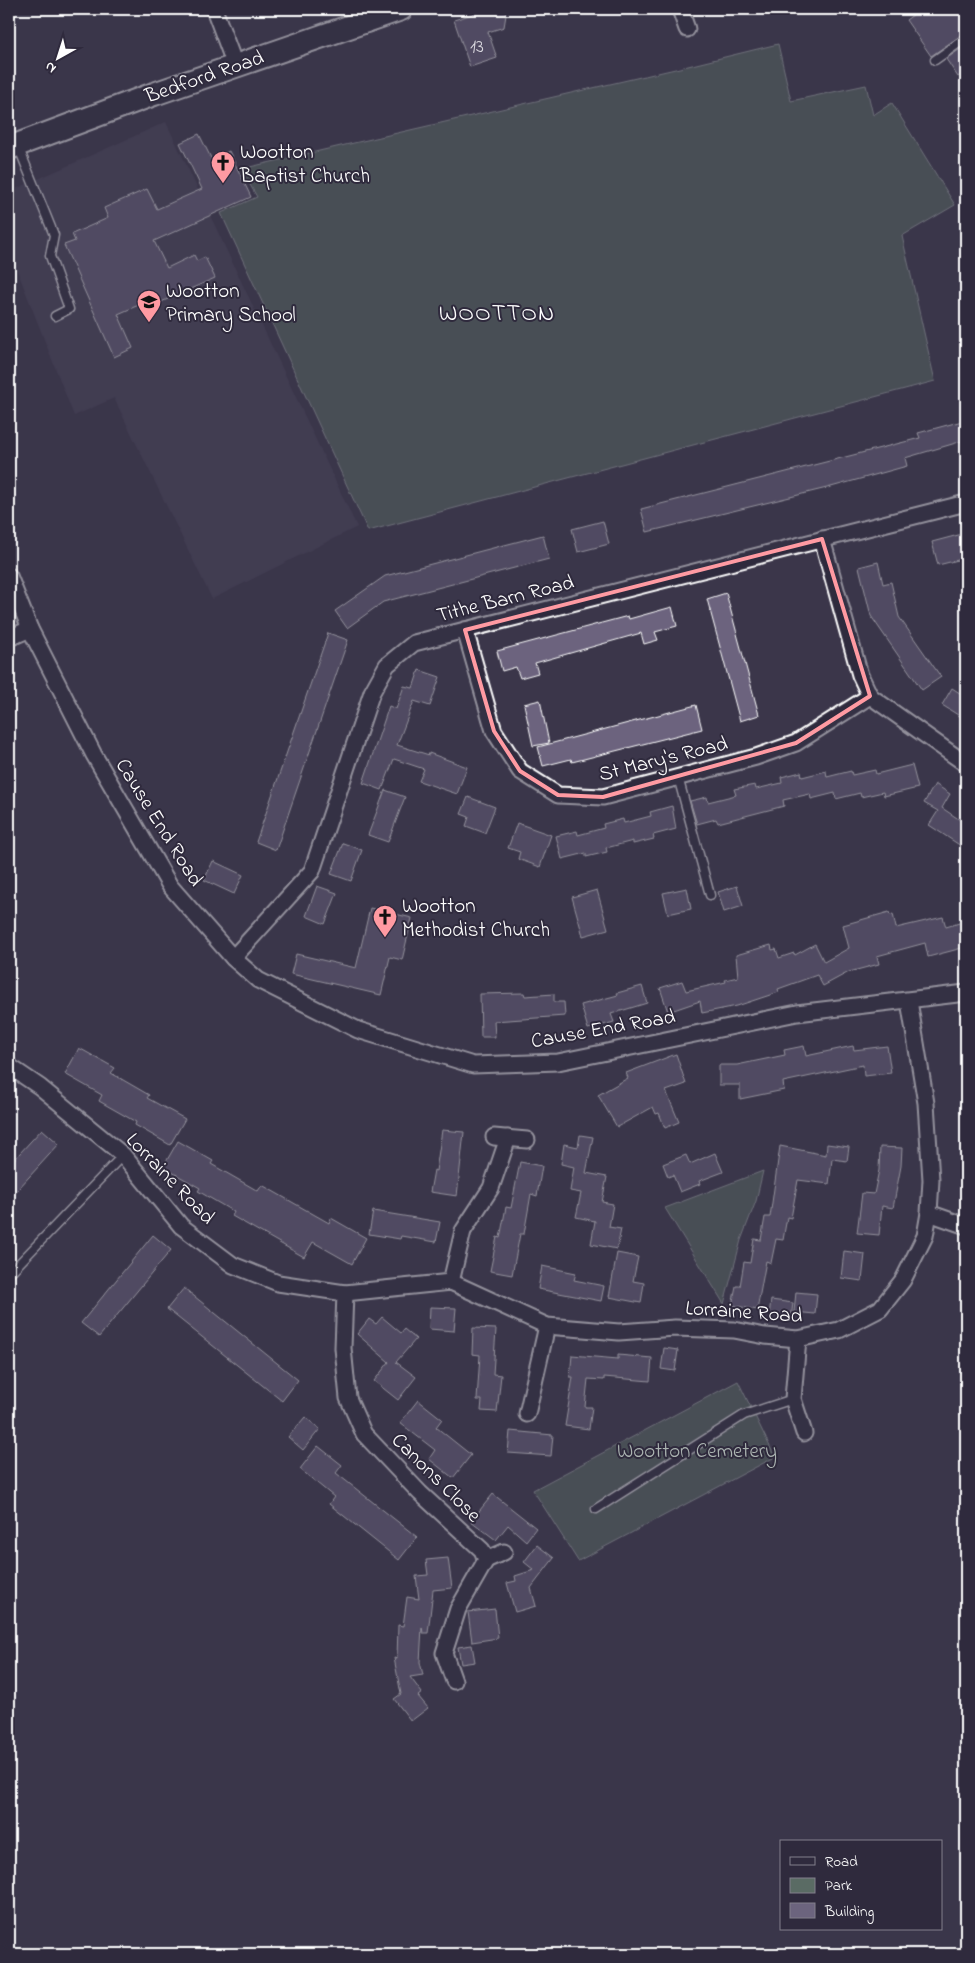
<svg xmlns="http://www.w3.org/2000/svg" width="975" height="1963" font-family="'Indie Flower',sans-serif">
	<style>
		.built { fill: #4a445a }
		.green { fill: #5a6b64; stroke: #acb5b2 }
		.building { fill: #6c647e; stroke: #fff }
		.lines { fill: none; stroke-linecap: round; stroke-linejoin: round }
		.lane-casing { stroke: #fff; stroke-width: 11 }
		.street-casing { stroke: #fff; stroke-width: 19 }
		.secondary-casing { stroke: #fff; stroke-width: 26 }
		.lane { stroke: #2f2a3d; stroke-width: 8 }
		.street { stroke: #2f2a3d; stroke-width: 15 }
		.secondary { stroke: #2f2a3d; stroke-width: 22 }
		.marked { fill: none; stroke: #ff9aa2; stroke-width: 4; stroke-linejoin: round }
		.labels { text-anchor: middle; stroke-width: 4; stroke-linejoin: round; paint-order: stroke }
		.number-label { font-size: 19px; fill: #dad8df }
		.street-label { font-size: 21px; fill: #fff; stroke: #2f2a3d }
		.poi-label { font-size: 21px; fill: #fff; stroke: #2f2a3d; text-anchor: start }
		.park-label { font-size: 21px; fill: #acb5b2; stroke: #2f2a3d }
		.quarter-label { font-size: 24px; letter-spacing: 1px; fill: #fff; stroke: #2f2a3d }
	</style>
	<rect width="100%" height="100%" fill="#3b364a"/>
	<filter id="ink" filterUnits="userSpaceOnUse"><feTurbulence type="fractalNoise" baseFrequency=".02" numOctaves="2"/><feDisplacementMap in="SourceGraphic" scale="10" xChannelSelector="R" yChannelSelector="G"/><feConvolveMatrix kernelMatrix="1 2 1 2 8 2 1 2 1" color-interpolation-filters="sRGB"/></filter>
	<g filter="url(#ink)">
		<polygon class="built" points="166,122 357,527 212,599 114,398 74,416 9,249 9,192"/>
		<g class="green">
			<polygon points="778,44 791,101 866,85 873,115 892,103 955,205 902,236 935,381 368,531 221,213 257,197 241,169 684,67"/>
			<polygon points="763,1171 756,1201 741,1240 724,1304 665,1208"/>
			<polygon points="738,1381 775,1457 578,1561 533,1490"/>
		</g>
		<g class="building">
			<polygon points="488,9 504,9 506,15 504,27 488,32 497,58 470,67 454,20"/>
			<polygon points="921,9 966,9 966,32 931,56 906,20"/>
			<polygon points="966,45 966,71 958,77 946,59"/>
			<polygon points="199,134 212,160 229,151 251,197 154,241 167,268 194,255 197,261 205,257 215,278 150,307 148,301 118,314 133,348 114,357 64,245 75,241 72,234 108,218 104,208 147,189 157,209 202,189 180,143"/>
			<polygon points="966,420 966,440 905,458 907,466 831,487 647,532 641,509 920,438 918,433"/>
			<polygon points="603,521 609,544 578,552 572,529"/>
			<polygon points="966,533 966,558 938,565 932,542"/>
			<polygon points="543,535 549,559 383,602 347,628 335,611 385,576"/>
			<polygon points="878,562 883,584 891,582 899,617 941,677 922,690 871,616 859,567"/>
			<polygon points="726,593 759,715 740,721 707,599"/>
			<polygon points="672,607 677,626 655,632 658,640 644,644 641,633 535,663 538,673 520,678 516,667 502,671 497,651 628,616 629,619"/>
			<polygon points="328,633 348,640 276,850 256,842"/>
			<polygon points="419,670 440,677 430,706 414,701 397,745 429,755 429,753 467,767 457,794 419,781 424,769 394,759 382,790 363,783 389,706 396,709 404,686 413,688"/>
			<polygon points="952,688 966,697 966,720 942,705"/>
			<polygon points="540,700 549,743 533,746 524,704"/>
			<polygon points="696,705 702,729 572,762 571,759 543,766 538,747"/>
			<polygon points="912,765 918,788 884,796 883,792 861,797 860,793 836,799 835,793 811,799 810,794 783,800 784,806 718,823 716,819 697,824 690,801 707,797 708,802 736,795 734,789 755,785 756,789 782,783 781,777 801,772 802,777 826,771 827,777 851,771 852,775 875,770 876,774"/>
			<polygon points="935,784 950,794 942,808 966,824 966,838 961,846 929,825 938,811 924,803"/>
			<polygon points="385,790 405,797 388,842 368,835"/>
			<polygon points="468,797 495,807 485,833 466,826 469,817 461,814"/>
			<polygon points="672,806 676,829 653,835 654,839 633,844 633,841 606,848 607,852 586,857 586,853 562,859 556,836 577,831 578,835 604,828 603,824 623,819 624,823 651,816 650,812"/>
			<polygon points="517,823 551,835 540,867 518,859 520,852 508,848"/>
			<polygon points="343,843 362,850 351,881 331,874"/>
			<polygon points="213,861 243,875 234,894 204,880"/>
			<polygon points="317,886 337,893 325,924 306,916"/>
			<polygon points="737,886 743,906 724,912 718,892"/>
			<polygon points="687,888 691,909 668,914 663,893"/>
			<polygon points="597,890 608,929 583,936 572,897"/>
			<polygon points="370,908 412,918 402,960 390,957 381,995 291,974 296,954 356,968"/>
			<polygon points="889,912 890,915 893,914 896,928 943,917 946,927 966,921 966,947 928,957 925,943 877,956 879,964 849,972 823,986 817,975 778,989 779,992 737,1006 702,1013 700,1001 668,1012 660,988 682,981 686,991 726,982 725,980 738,977 736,955 771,945 772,950 776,949 779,958 794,953 795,955 815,944 824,962 849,948 843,925"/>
			<polygon points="642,986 647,1003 611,1014 614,1022 588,1029 581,1005 618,995 617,993"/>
			<polygon points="524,993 525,996 554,994 554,1002 564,1002 565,1016 494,1021 495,1037 481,1037 480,994"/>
			<polygon points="804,1046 806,1056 853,1046 854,1050 887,1046 891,1073 864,1076 863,1065 783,1082 784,1090 740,1099 740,1085 719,1085 719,1065 737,1065 785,1055 784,1050"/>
			<polygon points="79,1048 115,1068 111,1073 149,1095 147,1098 185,1119 170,1145 135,1125 136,1122 99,1101 102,1095 65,1074"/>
			<polygon points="676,1054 686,1084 666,1091 679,1122 665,1128 659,1113 656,1114 653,1107 617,1127 598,1095 628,1078 626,1073"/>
			<polygon points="42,1129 59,1144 9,1199 9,1165"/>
			<polygon points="442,1130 464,1132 457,1196 430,1192 434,1170 436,1171"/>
			<polygon points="580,1135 593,1137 586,1173 607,1177 602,1202 613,1204 609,1227 621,1229 617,1249 591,1244 595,1221 576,1217 581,1193 570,1191 574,1167 561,1164 564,1144 578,1147"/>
			<polygon points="178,1141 213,1161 211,1164 258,1191 262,1185 329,1223 331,1218 366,1238 352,1264 313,1242 304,1257 232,1216 234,1212 198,1191 200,1188 163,1167"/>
			<polygon points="827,1144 849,1147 847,1161 832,1159 829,1184 798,1180 791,1218 787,1217 783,1240 776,1239 771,1263 766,1261 757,1310 732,1305 736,1286 740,1286 744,1262 750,1263 754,1239 761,1240 765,1217 770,1217 780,1146 826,1155"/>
			<polygon points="880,1147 902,1148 901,1166 893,1208 882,1206 879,1235 857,1233 862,1193 874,1194 879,1170"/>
			<polygon points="715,1153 723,1172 699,1181 700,1184 680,1192 673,1175 668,1177 663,1164 686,1155 690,1164"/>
			<polygon points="520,1162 542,1166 537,1196 531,1194 524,1234 520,1234 512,1275 490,1271 497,1237 500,1238 506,1207 511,1208"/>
			<polygon points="373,1211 440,1222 436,1242 401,1236 400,1239 369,1234"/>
			<polygon points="153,1235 171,1250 99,1337 81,1323"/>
			<polygon points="844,1251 865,1254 862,1281 841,1278"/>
			<polygon points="617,1253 638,1257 633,1281 644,1283 641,1303 609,1297"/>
			<polygon points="542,1266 576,1273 574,1280 604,1286 601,1301 538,1289"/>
			<polygon points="184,1288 298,1380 282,1401 167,1309"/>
			<polygon points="796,1292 817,1294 815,1314 794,1312"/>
			<polygon points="771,1300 793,1303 791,1318 769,1315"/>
			<polygon points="430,1307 456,1308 454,1331 429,1329"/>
			<polygon points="382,1317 401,1333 404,1329 416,1339 396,1362 416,1377 398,1400 374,1381 389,1362 357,1334 369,1319 376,1324"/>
			<polygon points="473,1328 496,1329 493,1374 501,1375 497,1412 481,1411 482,1400 477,1400 480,1355 472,1354"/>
			<polygon points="664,1348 678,1350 675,1371 661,1369"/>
			<polygon points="572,1355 618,1359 618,1355 652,1358 650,1381 604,1377 604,1380 588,1379 585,1407 592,1407 589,1429 565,1426 573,1377 570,1377"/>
			<polygon points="418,1400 442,1419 436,1427 471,1455 453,1478 429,1459 435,1450 400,1423"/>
			<polygon points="305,1417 320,1429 303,1450 288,1437"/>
			<polygon points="510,1431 553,1435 551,1456 508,1453"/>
			<polygon points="318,1446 342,1465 336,1473 417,1537 399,1560 329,1504 334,1497 300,1469"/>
			<polygon points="493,1494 536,1528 526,1541 508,1525 496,1540 471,1521"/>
			<polygon points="537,1545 554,1558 531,1588 536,1606 515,1612 507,1583 516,1581 515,1576 534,1570 524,1562"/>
			<polygon points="448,1558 452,1588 433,1590 428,1633 423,1633 422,1627 420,1662 423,1675 410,1677 422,1693 418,1696 428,1708 411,1721 394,1699 401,1694 394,1658 397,1659 398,1625 403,1626 407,1597 419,1599 416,1576 428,1575 426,1560"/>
			<polygon points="495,1609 498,1638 472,1642 468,1612"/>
			<polygon points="472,1645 475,1662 461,1664 458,1647"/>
		</g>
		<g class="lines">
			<defs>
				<g id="lane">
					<polyline points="935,60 966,38"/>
					<polyline points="18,146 54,235 50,256 69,309 55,316"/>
					<polyline points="678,777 710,895"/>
					<polyline points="9,1274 123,1155"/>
					<polyline points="596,1509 744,1415 793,1399"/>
				</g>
				<g id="street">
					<polyline points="214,9 235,65"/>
					<polyline points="682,9 681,12 687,29"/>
					<polyline points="9,576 30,629 94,755 170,886 233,958 258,980 358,1030 473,1065 558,1062 797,1013 966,993"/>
					<polyline points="465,630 494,731 520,771 558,795 603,797 756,757 796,743 870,696 860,675 822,539"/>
					<polyline points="9,638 30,629"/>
					<polyline points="870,696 966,764"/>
					<polyline points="233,958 312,871 372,692 387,665 414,643 966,503"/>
					<polyline points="9,1066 40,1087 123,1155 181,1226 233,1265 278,1283 345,1293 451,1282 547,1326 619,1332 675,1328 734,1330 765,1336 798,1339 839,1330 880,1309 903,1280 925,1236 929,1213 931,1180 926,1103 909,1001"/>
					<polyline points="494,1137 527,1140"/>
					<polyline points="929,1213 966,1226"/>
					<polyline points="451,1282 463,1231 491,1188 508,1138"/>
					<polyline points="345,1293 343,1348 348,1398 364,1434 420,1493 482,1550 486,1560 458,1609 444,1653 454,1681"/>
					<polyline points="798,1339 793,1399 804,1433"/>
					<polyline points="527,1414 547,1326"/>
					<polyline points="486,1560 504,1552"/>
				</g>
				<polyline id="secondary" points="9,148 154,94 401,9"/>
			</defs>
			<use href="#lane" class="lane-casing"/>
			<use href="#street" class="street-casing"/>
			<use href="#secondary" class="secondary-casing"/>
			<use href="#lane" class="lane"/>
			<use href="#street" class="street"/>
			<use href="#secondary" class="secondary"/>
		</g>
	</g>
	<path d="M0 0H975V1963H0ZM822,539L870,696L796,743L603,797L558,795L520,771L494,731L465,630Z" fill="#3b364a" fill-opacity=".55" fill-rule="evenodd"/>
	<path class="marked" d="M822,539L870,696L796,743L603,797L558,795L520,771L494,731L465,630Z"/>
	<defs>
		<symbol id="church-pin" viewBox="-11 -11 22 30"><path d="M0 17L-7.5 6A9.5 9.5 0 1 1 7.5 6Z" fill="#ff9aa2" stroke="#2f2a3d"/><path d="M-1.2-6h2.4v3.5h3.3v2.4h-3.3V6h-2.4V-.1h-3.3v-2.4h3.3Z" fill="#111"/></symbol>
		<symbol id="school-pin" viewBox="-11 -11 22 30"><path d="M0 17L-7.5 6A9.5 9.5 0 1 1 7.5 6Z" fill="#ff9aa2" stroke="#2f2a3d"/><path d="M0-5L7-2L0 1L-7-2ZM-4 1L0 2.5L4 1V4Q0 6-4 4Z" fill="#111"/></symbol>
	</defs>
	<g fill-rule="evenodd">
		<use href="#church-pin" x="209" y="149" width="28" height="38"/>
		<use href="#school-pin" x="135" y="288" width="28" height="38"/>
		<use href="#church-pin" x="371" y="903" width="28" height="38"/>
	</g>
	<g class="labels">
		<g class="number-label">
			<text x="477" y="52">13</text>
		</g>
		<g class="street-label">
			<text transform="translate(204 76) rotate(-19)" y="7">Bedford Road</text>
			<text transform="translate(505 598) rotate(-14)" y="7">Tithe Barn Road</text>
			<text transform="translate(663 758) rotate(-14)" y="7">St Mary's Road</text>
			<text transform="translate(160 822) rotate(58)" y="7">Cause End Road</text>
			<text transform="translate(603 1028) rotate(-10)" y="7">Cause End Road</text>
			<text transform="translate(171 1178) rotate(46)" y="7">Lorraine Road</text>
			<text transform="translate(744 1311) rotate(4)" y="7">Lorraine Road</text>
			<text transform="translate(437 1477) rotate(45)" y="7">Canons Close</text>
		</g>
		<g class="poi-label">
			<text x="240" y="158">Wootton<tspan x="240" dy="24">Baptist Church</tspan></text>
			<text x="166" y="297">Wootton<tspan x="166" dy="24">Primary School</tspan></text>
			<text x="402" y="912">Wootton<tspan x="402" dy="24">Methodist Church</tspan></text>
		</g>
		<g class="park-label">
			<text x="697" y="1457">Wootton Cemetery</text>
		</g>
		<g class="quarter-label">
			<text x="497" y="320">WOOTTON</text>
		</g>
	</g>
	<rect width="975" height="1963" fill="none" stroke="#2f2a3d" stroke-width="30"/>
	<rect x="15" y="15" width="945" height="1933" fill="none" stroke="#fff" stroke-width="2" filter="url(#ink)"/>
	<rect x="780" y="1840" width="162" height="90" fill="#2f2a3d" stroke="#827f8b"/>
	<rect x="790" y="1857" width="25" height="8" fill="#2f2a3d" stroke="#827f8b"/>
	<text x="825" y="1866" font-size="15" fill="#ffffff">Road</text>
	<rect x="790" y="1878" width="25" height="15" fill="#5a6b64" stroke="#827f8b"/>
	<text x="825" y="1890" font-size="15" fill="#ffffff">Park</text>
	<rect x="790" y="1903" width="25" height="15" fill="#6c647e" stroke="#827f8b"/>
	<text x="825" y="1916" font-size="15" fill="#ffffff">Building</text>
	<g transform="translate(58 58) rotate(219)" stroke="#2f2a3d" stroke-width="4" paint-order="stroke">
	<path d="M0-4L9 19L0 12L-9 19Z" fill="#ffffff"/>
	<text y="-8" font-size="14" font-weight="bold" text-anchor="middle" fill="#ffffff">N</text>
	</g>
</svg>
